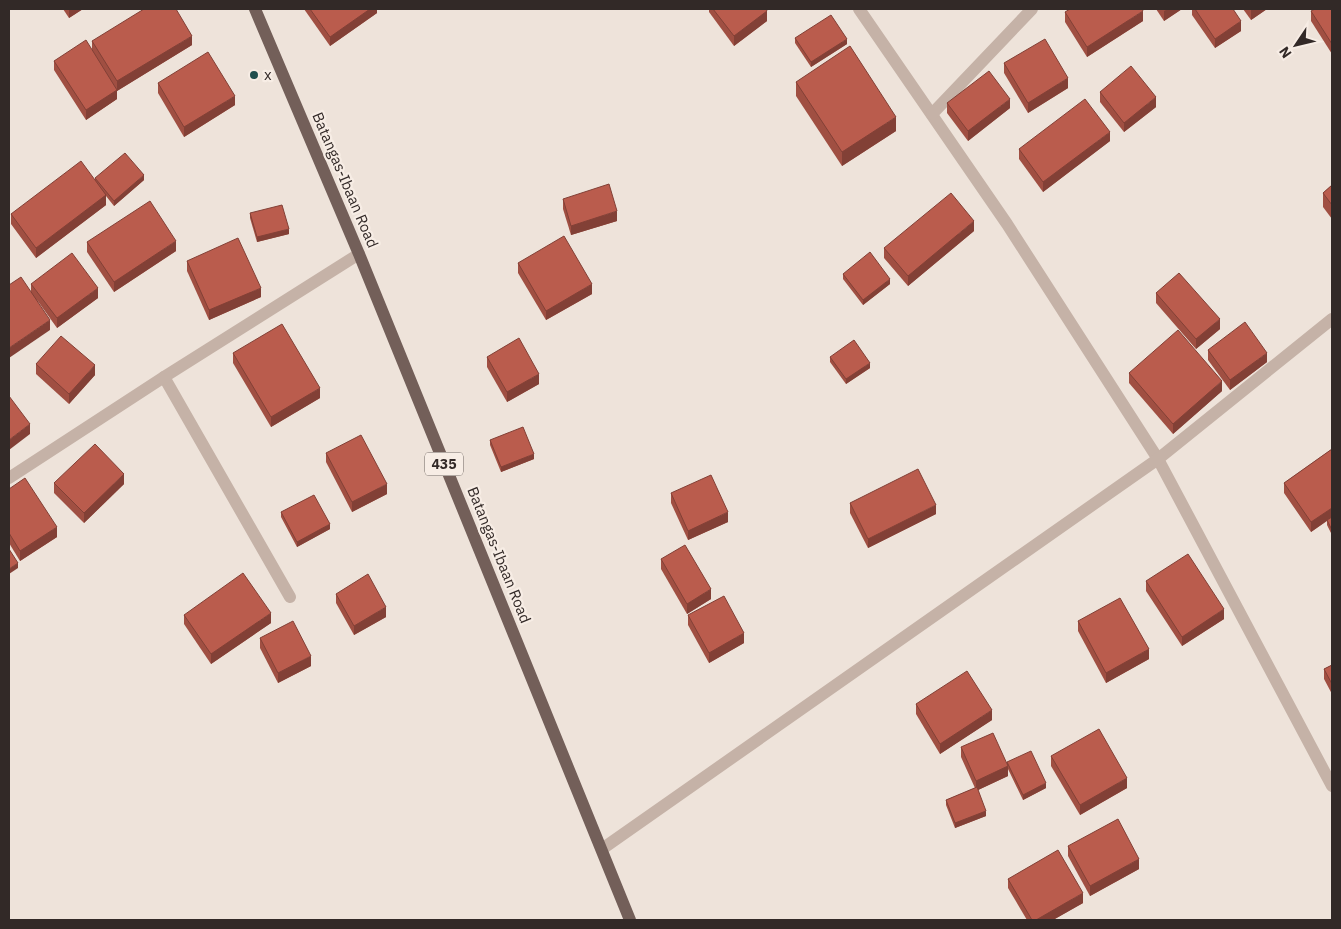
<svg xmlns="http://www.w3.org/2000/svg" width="1341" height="929" font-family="'IBM Plex Sans',sans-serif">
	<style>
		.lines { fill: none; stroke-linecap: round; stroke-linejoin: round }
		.minor { stroke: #c5b2a7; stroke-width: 12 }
		.major { stroke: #735f59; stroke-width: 12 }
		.wall { fill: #a04f42 }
		.shaded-wall { fill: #824036 }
		.building { fill: #ba5c4d; stroke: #824036 }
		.poi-dot { fill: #214f4e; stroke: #f7ede5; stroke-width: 2 }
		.labels { text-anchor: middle; stroke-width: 4.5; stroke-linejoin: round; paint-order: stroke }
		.shield { fill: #f7ede5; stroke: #6d6460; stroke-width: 1 }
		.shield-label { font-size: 14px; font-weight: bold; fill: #322927 }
		.poi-label { font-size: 15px; fill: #322927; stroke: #f7ede5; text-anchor: start }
		.street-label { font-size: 15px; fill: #322927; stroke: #f7ede5 }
	</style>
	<rect width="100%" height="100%" fill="#eee3da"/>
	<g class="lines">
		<g class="minor">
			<polyline points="859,9 1007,224 1158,459 1332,786"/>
			<polyline points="932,114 1032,9"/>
			<polyline points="164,377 290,597"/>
			<polyline points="9,478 164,377 359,254"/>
			<polyline points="602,849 1158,459 1332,319"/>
		</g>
		<polyline class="major" points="255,9 359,254 630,920"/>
	</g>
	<g class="wall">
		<polygon points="63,9 83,9 69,18"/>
		<polygon points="304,9 377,9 377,13 330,46"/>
		<polygon points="709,9 766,9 767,21 734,46 709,12"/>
		<polygon points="1156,9 1182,9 1164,21"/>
		<polygon points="1192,9 1233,9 1241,31 1215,48 1192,15"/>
		<polygon points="1243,9 1267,9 1251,20"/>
		<polygon points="1332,9 1332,54 1311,21 1311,11"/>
		<polygon points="1065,12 1143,21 1087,57 1065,22"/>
		<polygon points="795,38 847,44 811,67 795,43"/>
		<polygon points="92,41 192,45 117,91 117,99 86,120 54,70 54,61 92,50"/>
		<polygon points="1004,63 1068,88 1028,113 1004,73"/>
		<polygon points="796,82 896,131 842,166 796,96"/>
		<polygon points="158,83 235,105 184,137 158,93"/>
		<polygon points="1100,92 1156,107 1124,132 1100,102"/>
		<polygon points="947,103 1010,108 968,141 947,113"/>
		<polygon points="1110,141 1043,192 1019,159 1019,149"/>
		<polygon points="95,178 144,180 114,206 106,196 106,205 36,258 11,224 11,214 95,180"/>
		<polygon points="1332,185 1332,219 1323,207 1323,193"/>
		<polygon points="563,199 617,221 571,235 563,209"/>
		<polygon points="250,213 289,234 257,242 250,218"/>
		<polygon points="974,231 908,286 884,258 884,248"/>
		<polygon points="87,242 176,251 114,292 87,252"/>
		<polygon points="187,261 261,297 209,320 187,271"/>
		<polygon points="518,263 592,294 546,320 518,273"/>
		<polygon points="843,274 890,284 863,305 843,279"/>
		<polygon points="31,284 98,298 57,328 37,300 50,330 31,293"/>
		<polygon points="1156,293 1220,329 1196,349 1156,303"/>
		<polygon points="1208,350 1267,362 1230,390 1208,360"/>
		<polygon points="233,353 320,398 271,427 233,363"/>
		<polygon points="487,357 539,384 507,402 487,367"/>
		<polygon points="830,357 870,368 846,384 830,362"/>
		<polygon points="36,364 95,375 69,404 36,374"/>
		<polygon points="1129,373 1222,391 1173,434 1129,383"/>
		<polygon points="490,440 534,459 501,472 490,445"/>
		<polygon points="1332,449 1332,535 1327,525 1327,521 1311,532 1284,493 1284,483"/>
		<polygon points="326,453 387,494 352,512 326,462"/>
		<polygon points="54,483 124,484 84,523 54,493"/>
		<polygon points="9,489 57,537 20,561 9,543"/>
		<polygon points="671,493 728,522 688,540 671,503"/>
		<polygon points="850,503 936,514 868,548 850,513"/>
		<polygon points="281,512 330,529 297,547 281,517"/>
		<polygon points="661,559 711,599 687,614 661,569"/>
		<polygon points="1146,581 1224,619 1182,646 1146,591"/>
		<polygon points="336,594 386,617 354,635 336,603"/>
		<polygon points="184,615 271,623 211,664 184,624"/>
		<polygon points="688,615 744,643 709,663 688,625"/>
		<polygon points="1078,621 1149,659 1106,683 1078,631"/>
		<polygon points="260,638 311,666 278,683 260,648"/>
		<polygon points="1332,665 1332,694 1324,679 1324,669"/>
		<polygon points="916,704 992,720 940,754 916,714"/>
		<polygon points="961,747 1007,765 1007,762 1046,788 1023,800 1008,769 1008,776 978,790 986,816 955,828 946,805 946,800 975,788 961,757"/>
		<polygon points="1051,756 1127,788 1080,815 1051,766"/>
		<polygon points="1068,846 1139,869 1090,896 1068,856"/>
		<polygon points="1008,879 1083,903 1053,920 1027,920 1008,888"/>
	</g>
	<g class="shaded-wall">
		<polygon points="69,9 83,9 69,18"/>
		<polygon points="370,9 377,9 377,13 330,46 330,37"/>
		<polygon points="1168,9 1182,9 1164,21 1164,11"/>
		<polygon points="1253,9 1267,9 1251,20 1251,10"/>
		<polygon points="767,11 767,21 734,46 734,36"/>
		<polygon points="1143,11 1143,21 1087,57 1087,47"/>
		<polygon points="1241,21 1241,31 1215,48 1215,39"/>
		<polygon points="192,36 192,45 117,91 117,99 86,120 86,110 117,90 117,81"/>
		<polygon points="847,39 847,44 811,67 811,62"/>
		<polygon points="1068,78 1068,88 1028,113 1028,103"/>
		<polygon points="235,96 235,105 184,137 184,127"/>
		<polygon points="1156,97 1156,107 1124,132 1124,123"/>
		<polygon points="1010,99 1010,108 968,141 968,131"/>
		<polygon points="896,117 896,131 842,166 842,152"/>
		<polygon points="1110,132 1110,141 1043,192 1043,182"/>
		<polygon points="144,175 144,180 114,206 114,201"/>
		<polygon points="106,195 106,205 36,258 36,248"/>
		<polygon points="617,211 617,221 571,235 571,226"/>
		<polygon points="974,221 974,231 908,286 908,276"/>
		<polygon points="289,229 289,234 257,242 257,237"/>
		<polygon points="176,241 176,251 114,292 114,282"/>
		<polygon points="890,279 890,284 863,305 863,300"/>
		<polygon points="592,284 592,294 546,320 546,311"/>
		<polygon points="98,288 98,298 57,328 57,318"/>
		<polygon points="261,288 261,297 209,320 209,310"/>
		<polygon points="1220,319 1220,329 1196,349 1196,339"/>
		<polygon points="50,320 50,330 9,358 9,348"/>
		<polygon points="1267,353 1267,362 1230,390 1230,380"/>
		<polygon points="870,363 870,368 846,384 846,379"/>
		<polygon points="95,365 95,375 69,404 69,394"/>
		<polygon points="539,374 539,384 507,402 507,392"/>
		<polygon points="1222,381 1222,391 1173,434 1173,424"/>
		<polygon points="320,388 320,398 271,427 271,417"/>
		<polygon points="30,424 30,434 9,450 9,440"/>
		<polygon points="534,454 534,459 501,472 501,467"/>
		<polygon points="124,474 124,484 84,523 84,513"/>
		<polygon points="387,484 387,494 352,512 352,502"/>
		<polygon points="936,505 936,514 868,548 868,539"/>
		<polygon points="1332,508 1332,517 1311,532 1311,522"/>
		<polygon points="728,512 728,522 688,540 688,531"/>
		<polygon points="330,524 330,529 297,547 297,542"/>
		<polygon points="57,527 57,537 20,561 20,551"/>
		<polygon points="18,563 18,568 9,574 9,569"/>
		<polygon points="711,589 711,599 687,614 687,604"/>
		<polygon points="386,607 386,617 354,635 354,626"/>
		<polygon points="1224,609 1224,619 1182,646 1182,637"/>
		<polygon points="271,613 271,623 211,664 211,654"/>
		<polygon points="744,633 744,643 709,663 709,653"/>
		<polygon points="1149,649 1149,659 1106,683 1106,673"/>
		<polygon points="311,656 311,666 278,683 278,673"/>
		<polygon points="992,710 992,720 940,754 940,744"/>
		<polygon points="1008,766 1008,776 976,791 976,781"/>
		<polygon points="1127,778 1127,788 1080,815 1080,805"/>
		<polygon points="1046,783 1046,788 1023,800 1023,795"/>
		<polygon points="986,811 986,816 955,828 955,823"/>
		<polygon points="1139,859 1139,869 1090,896 1090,886"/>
		<polygon points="1083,893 1083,903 1053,920 1036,920"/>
	</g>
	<g class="building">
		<polygon points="144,9 176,9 192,36 117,81 92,41"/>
		<polygon points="310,9 370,9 330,37"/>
		<polygon points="713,9 766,9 767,11 734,36"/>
		<polygon points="1070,9 1142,9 1143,11 1087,47 1065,12"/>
		<polygon points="1195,9 1233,9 1241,21 1215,39"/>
		<polygon points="1315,9 1332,9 1332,44 1311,11"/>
		<polygon points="831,15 847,39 811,62 795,38"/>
		<polygon points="1045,39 1068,78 1028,103 1004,63"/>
		<polygon points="86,40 117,90 86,110 54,61"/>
		<polygon points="850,46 896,117 842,152 796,82"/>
		<polygon points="208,52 235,96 184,127 158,83"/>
		<polygon points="1131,66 1156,97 1124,123 1100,92"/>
		<polygon points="989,71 1010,99 968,131 947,103"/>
		<polygon points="1085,99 1110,132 1043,182 1019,149"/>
		<polygon points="125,153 144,175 114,201 95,178"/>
		<polygon points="81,161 106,195 36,248 11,214"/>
		<polygon points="609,184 617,211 571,226 563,199"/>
		<polygon points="1332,185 1332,205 1323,193"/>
		<polygon points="951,193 974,221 908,276 884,248"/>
		<polygon points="150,201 176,241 114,282 87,242"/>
		<polygon points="282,205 289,229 257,237 250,213"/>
		<polygon points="564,236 592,284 546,311 518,263"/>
		<polygon points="238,238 261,288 209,310 187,261"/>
		<polygon points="870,252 890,279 863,300 843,274"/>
		<polygon points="72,253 98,288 57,318 31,284"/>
		<polygon points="1179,273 1220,319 1196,339 1156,293"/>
		<polygon points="21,277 50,320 9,348 9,285"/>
		<polygon points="1245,322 1267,353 1230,380 1208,350"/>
		<polygon points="282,324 320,388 271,417 233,353"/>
		<polygon points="1178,330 1222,381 1173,424 1129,373"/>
		<polygon points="61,336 95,365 69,394 36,364"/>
		<polygon points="519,338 539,374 507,392 487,357"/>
		<polygon points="854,340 870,363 846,379 830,357"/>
		<polygon points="9,396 30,424 9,440"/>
		<polygon points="523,427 534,454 501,467 490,440"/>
		<polygon points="361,435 387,484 352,502 326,453"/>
		<polygon points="95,444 124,474 84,513 54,483"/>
		<polygon points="1332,449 1332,508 1311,522 1284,483"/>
		<polygon points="918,469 936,505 868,539 850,503"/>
		<polygon points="711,475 728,512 688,531 671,493"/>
		<polygon points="25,478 57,527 20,551 9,533 9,489"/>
		<polygon points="314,495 330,524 297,542 281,512"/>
		<polygon points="1332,517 1332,530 1327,520"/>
		<polygon points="685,545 711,589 687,604 661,559"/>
		<polygon points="9,549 18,563 9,569"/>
		<polygon points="1188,554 1224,609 1182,637 1146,581"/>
		<polygon points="243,573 271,613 211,654 184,615"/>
		<polygon points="368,574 386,607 354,626 336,594"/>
		<polygon points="724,596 744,633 709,653 688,615"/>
		<polygon points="1120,598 1149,649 1106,673 1078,621"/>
		<polygon points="293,621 311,656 278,673 260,638"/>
		<polygon points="1332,665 1332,684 1324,669"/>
		<polygon points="967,671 992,710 940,744 916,704"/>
		<polygon points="1099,729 1127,778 1080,805 1051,756"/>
		<polygon points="993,733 1008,766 976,781 961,747"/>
		<polygon points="1031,751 1046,783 1023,795 1007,762"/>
		<polygon points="977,787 986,811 955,823 946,800"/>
		<polygon points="1118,819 1139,859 1090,886 1068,846"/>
		<polygon points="1058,850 1083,893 1036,920 1032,920 1008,879"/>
	</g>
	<circle class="poi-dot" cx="254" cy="75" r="5"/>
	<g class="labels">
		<rect class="shield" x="425" y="452.5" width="38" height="23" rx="4"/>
		<g class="shield-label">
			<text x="444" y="469">435</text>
		</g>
		<g class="poi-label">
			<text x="264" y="80">x</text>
		</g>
		<g class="street-label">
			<text transform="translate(345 180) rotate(67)" y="5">Batangas-Ibaan Road</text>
			<text transform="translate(499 555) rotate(68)" y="5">Batangas-Ibaan Road</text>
		</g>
	</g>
	<rect width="1341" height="929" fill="none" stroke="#322927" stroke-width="20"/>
	<g transform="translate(1296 45) rotate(235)" stroke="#f7ede5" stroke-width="4" paint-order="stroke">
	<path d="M0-4L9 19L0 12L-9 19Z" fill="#322927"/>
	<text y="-8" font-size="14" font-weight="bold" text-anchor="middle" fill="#322927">N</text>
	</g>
</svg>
